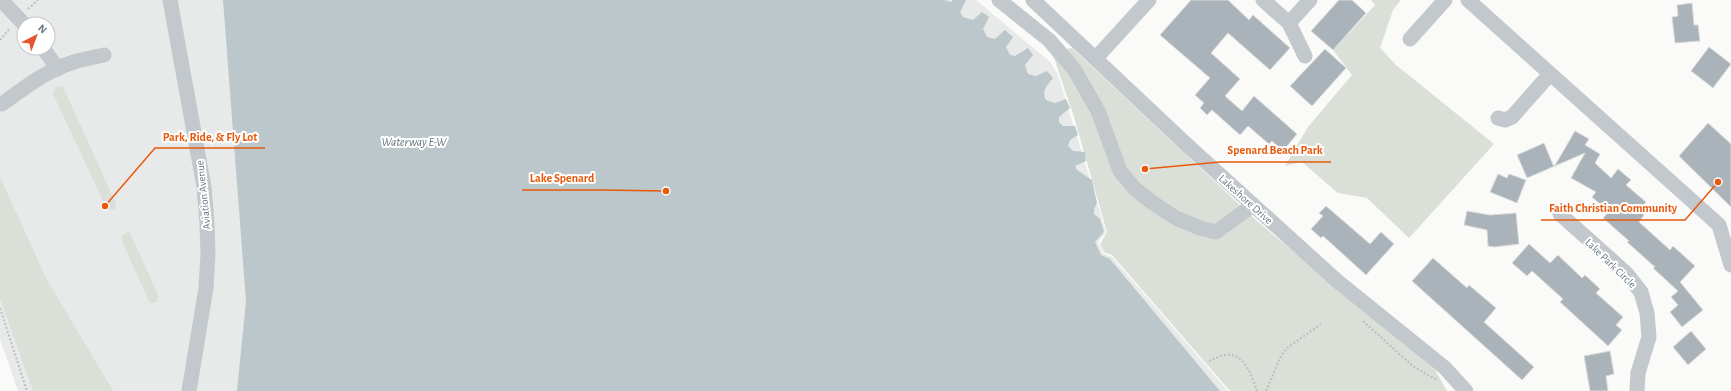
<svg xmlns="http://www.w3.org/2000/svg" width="1731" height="391" font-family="'Alegreya Sans',sans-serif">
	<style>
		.built { fill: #e8e9e9; fill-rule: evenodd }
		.green { fill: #dadfd7 }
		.water { fill: #bbc7cb }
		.building { fill: #aab3b9; stroke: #dcdcda }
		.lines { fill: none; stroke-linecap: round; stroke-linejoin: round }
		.path { stroke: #bbbfc2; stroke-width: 2; stroke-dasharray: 2 2; stroke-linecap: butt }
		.minor { stroke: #c3c8cc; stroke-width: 15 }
		.labels { text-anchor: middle; stroke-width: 4; stroke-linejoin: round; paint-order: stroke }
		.street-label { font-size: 11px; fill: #657683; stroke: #fff }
		.water-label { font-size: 12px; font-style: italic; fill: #60757c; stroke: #fff }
		.leader { fill: none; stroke: #e8590c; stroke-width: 1.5 }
		.callout-dot { fill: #e8590c; stroke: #fff; stroke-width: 1.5 }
		.callout-label { font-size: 12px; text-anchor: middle; font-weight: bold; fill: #e8590c; stroke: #fff; stroke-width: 4; stroke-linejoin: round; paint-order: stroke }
	</style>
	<rect width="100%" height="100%" fill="#fafaf8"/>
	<path class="built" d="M0,0H976L1050,62L1058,75L1106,232L1098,242L1103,253L1112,257L1228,391H18L0,339ZM24,24H48V48H24Z"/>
	<g class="green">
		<polygon points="1371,0 1401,0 1393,10 1380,48 1396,65 1494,144 1409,238 1367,198 1338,193 1302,162 1285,166 1308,127 1352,75 1333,50 1375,5"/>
		<polygon points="1072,48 1257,221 1435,370 1447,391 1230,391 1112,255 1104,252 1100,244 1107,232 1074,117 1052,52"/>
		<polygon points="57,86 63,87 65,91 116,204 114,210 108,209 106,207 53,94 55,88"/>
		<polygon points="0,177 46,278 113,391 33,391 0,299"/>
		<polygon points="128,232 130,233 158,295 157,301 154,303 150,303 121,239 123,234"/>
	</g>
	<path class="water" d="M223,0H944L951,2L953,0H966L960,12L963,17L973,20L982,12L989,17L983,29L987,37L995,39L1005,30L1013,37L1006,47L1010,55L1015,56L1028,48L1033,55L1025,65L1028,74L1036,76L1047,71L1053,78C1047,86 1041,90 1046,100L1055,103L1066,99L1070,108L1059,117V122L1063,126H1075L1078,135L1070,140L1068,146L1073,151L1085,152L1086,161L1075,166L1077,170L1092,180L1097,203L1094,209V214L1100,219L1104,232L1095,242L1101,255L1110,259L1220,391H237L246,301Z"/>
	<g class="building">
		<polygon points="1191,0 1228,0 1249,20 1253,15 1290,48 1270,70 1228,33 1211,53 1240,79 1225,96 1242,111 1254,96 1297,134 1283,151 1272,141 1269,144 1248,126 1240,135 1212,110 1207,115 1200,108 1204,103 1195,95 1210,78 1160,35"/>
		<polygon points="1339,0 1352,0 1366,13 1333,50 1311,31"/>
		<polygon points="1692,3 1694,25 1698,25 1700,41 1675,43 1672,17 1678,16 1677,5"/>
		<polygon points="1709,47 1731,64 1713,88 1691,71"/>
		<polygon points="1325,49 1346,68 1312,106 1290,86"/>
		<polygon points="1708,123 1731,144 1731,207 1679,156"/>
		<polygon points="1575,131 1589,139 1585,145 1600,154 1595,163 1611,178 1618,169 1631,180 1626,185 1646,202 1639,211 1644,215 1639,222 1670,250 1673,246 1695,266 1680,282 1703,310 1682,327 1670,312 1678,305 1671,297 1678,291 1653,268 1655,267 1627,242 1629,241 1603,218 1609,212 1592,197 1596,192 1571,178 1585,153 1527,178 1517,155 1544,143 1554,167"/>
		<polygon points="1498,174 1507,178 1509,174 1526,180 1517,203 1490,192"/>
		<polygon points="1326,206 1370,244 1381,232 1394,244 1366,275 1323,236 1321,238 1311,229 1323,216 1319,213"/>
		<polygon points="1467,211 1490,215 1516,213 1519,244 1494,247 1488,246 1487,230 1464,225"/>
		<polygon points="1529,244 1550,263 1558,255 1582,278 1585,275 1600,289 1596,293 1623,317 1616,325 1622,330 1608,346 1560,302 1563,299 1532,271 1527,276 1512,263"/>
		<polygon points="1433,258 1467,288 1469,285 1496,308 1484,322 1534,367 1522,380 1412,281"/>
		<polygon points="1691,331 1706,349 1688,365 1673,347"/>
		<polygon points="1610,351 1614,374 1606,376 1608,391 1590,391 1584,356"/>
	</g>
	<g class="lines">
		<g class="path">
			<polyline points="28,9 38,0"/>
			<polyline points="0,40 10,28"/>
			<polyline points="0,308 27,391"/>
			<polyline points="1363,321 1414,367 1437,380"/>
			<path d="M1209,361C1214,359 1219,356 1224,355C1244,351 1252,376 1257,391"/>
			<polyline points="1266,391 1281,356 1287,348 1321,324"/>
		</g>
		<g class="minor">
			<polyline points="170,0 204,187 207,223 208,255 206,288 189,391"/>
			<polyline points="999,0 1049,40 1074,69 1098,111 1120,171 1135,189 1153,203 1176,218 1200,228 1216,232 1253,205"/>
			<polyline points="1033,0 1187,145 1336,280 1445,368 1466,391"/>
			<polyline points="1263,0 1289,23 1310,0"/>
			<polyline points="1468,0 1719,225 1731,265"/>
			<polyline points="2,1 24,24"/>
			<polyline points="1289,23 1305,56"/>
			<polyline points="1410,39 1445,0"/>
			<polyline points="43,48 58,69"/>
			<polyline points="1096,58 1149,0"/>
			<path d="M2,104C24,88 47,70 74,62C84,59 94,57 104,55"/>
			<polyline points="1498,118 1505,120 1512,117 1550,74"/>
			<polyline points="1560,214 1626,273 1641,292 1647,313 1649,337 1638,373 1637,391"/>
		</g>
	</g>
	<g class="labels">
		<g class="street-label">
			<text transform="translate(203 195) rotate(-96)" y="4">Aviation Avenue</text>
			<text transform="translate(1246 199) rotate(42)" y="4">Lakeshore Drive</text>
			<text transform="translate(1611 263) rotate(44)" y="4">Lake Park Circle</text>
		</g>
		<g class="water-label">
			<text x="414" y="146">Waterway E-W</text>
		</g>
	</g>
	<path class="leader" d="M105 206L155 148H265M1145 169L1220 162H1331M666 191L602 190H522M1718 182L1685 220H1541"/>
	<g class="callout-dot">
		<circle cx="105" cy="206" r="4"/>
		<circle cx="1145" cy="169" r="4"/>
		<circle cx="666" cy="191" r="4"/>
		<circle cx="1718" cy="182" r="4"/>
	</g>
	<g class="callout-label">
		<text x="210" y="141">Park, Ride, &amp; Fly Lot</text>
		<text x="1275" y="154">Spenard Beach Park</text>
		<text x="562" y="182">Lake Spenard</text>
		<text x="1613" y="212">Faith Christian Community</text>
	</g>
	<g transform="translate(36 36) rotate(42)"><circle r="19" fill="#ffffff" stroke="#c1c8cd"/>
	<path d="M0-3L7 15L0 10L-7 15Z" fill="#e4572e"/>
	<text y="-6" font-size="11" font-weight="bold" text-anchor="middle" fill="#657683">N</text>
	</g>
</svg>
